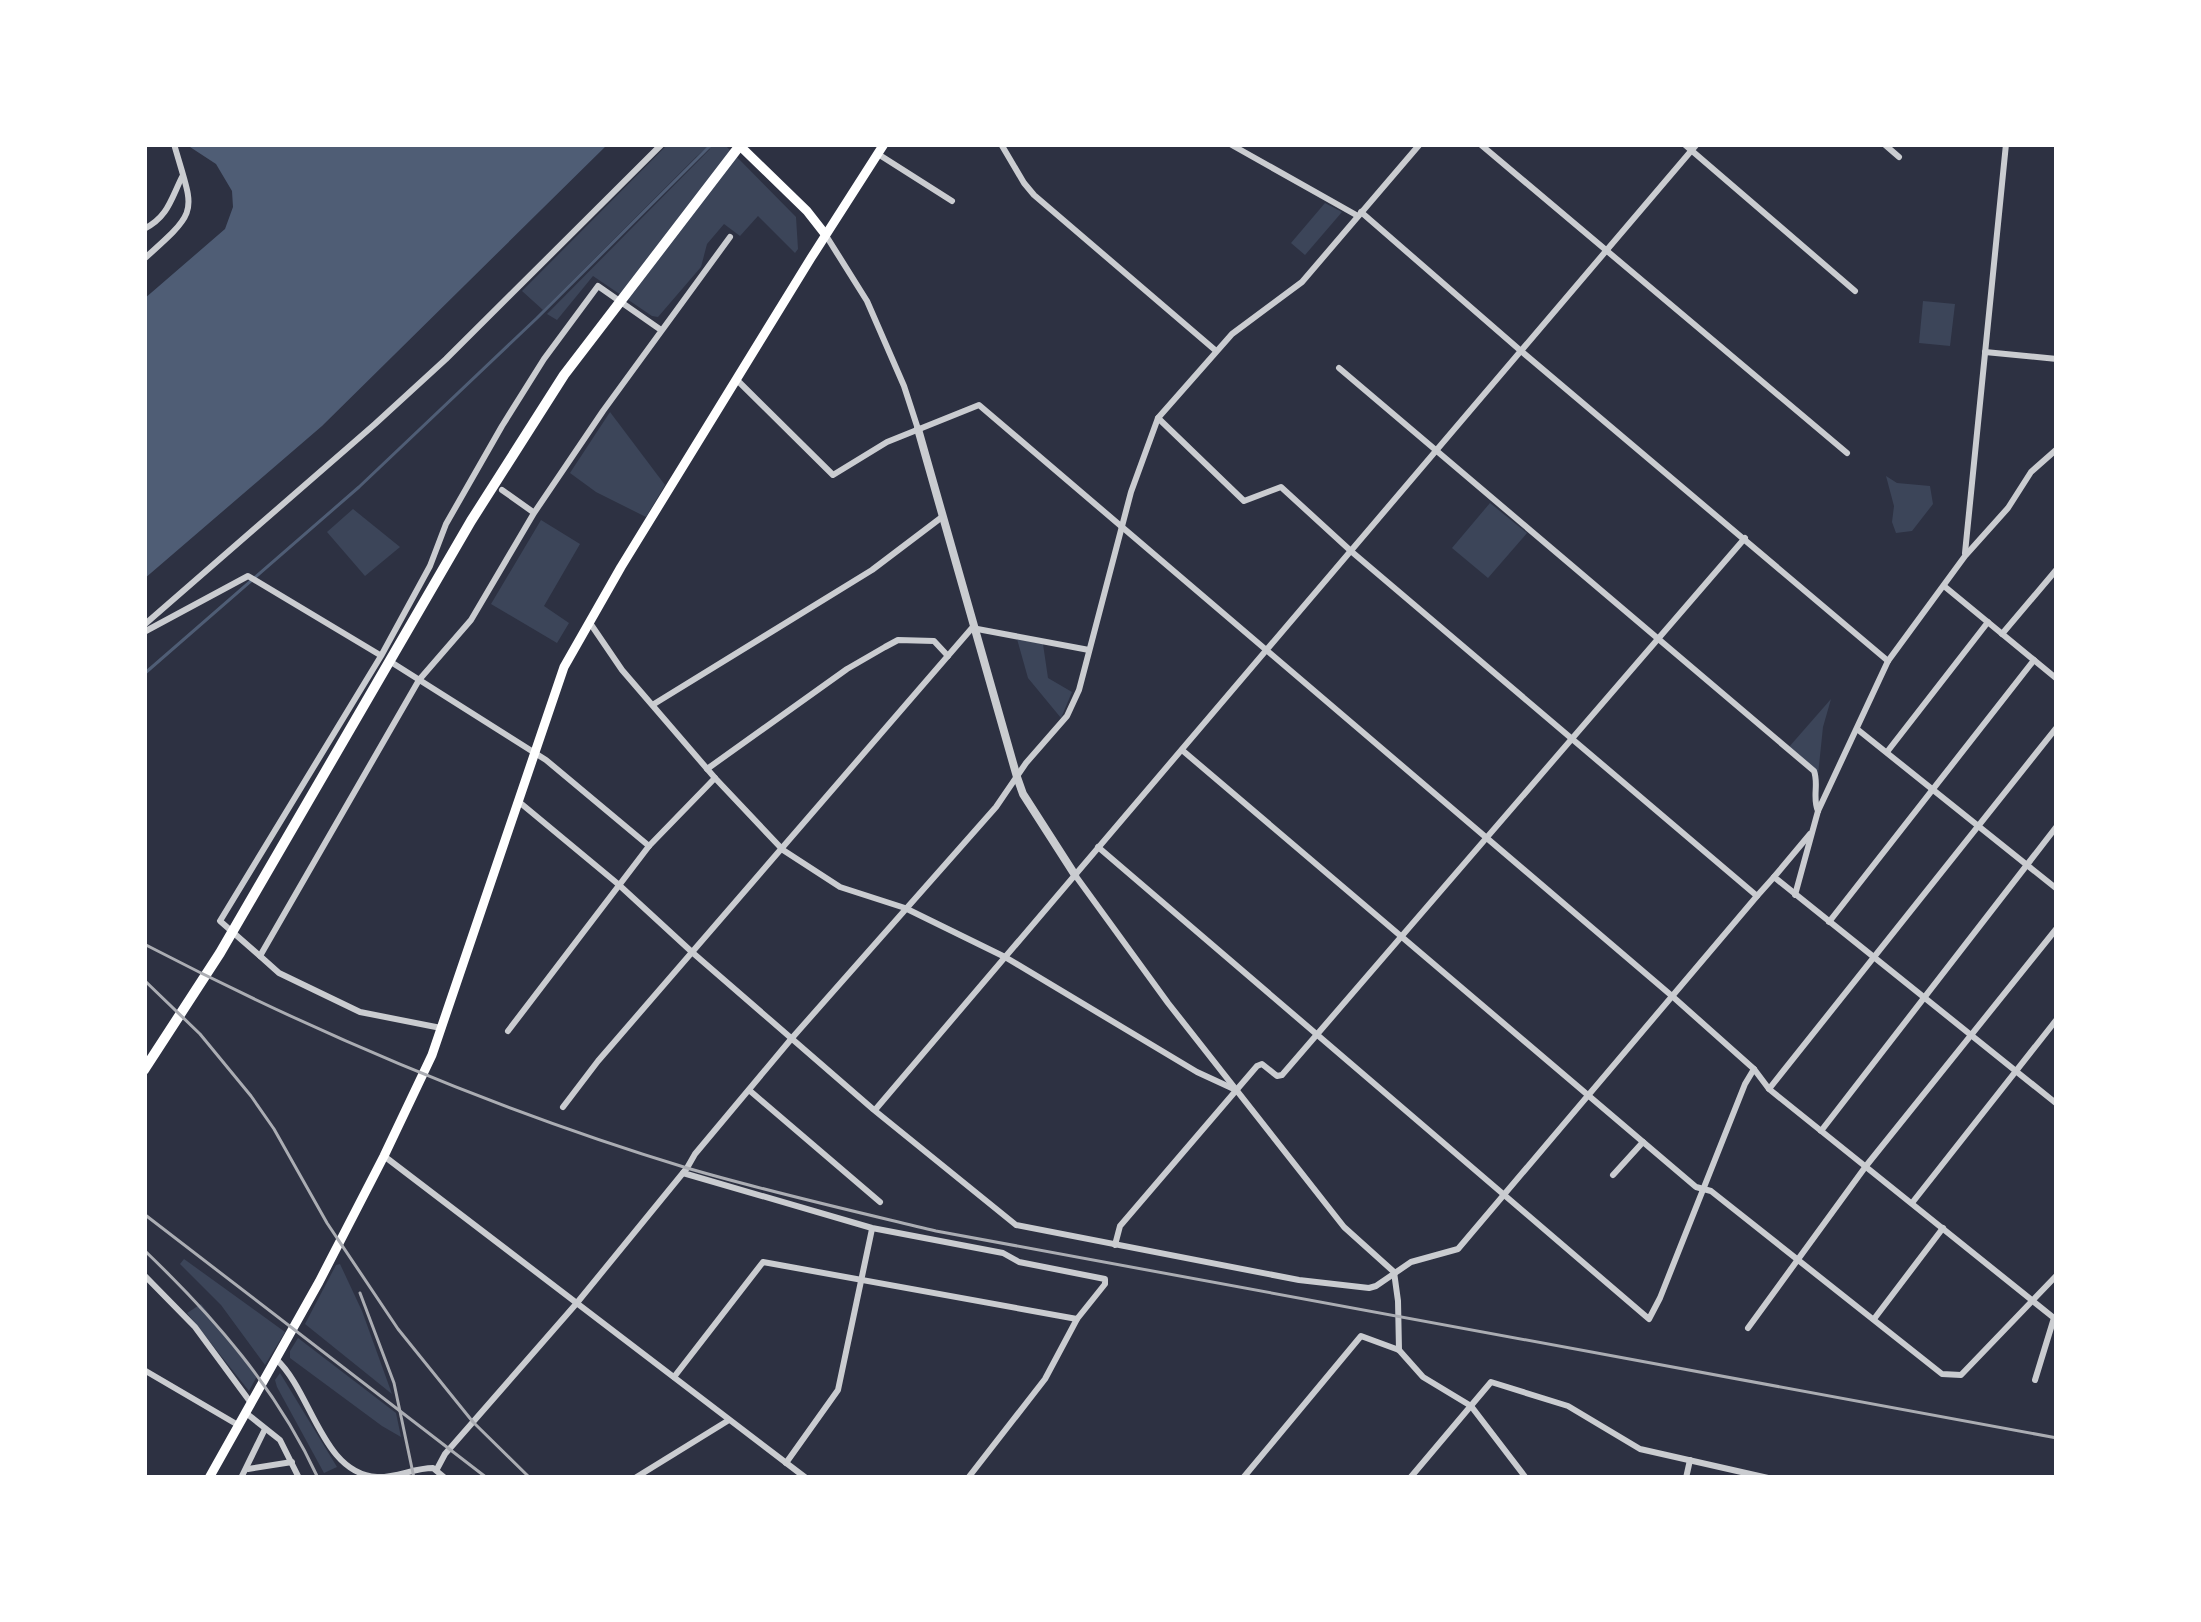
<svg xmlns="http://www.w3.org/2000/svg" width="2201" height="1622" font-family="Barlow,sans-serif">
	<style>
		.green { fill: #3c4559 }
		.water { fill: #4f5d75 }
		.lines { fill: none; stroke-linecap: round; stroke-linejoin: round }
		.stream { stroke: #4f5d75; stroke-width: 3 }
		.minor { stroke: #caccd0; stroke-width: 6 }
		.tertiary { stroke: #caccd0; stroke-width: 8 }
		.secondary { stroke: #fff; stroke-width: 9 }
		.trunk { stroke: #fff; stroke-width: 10 }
		.rail { stroke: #abadb3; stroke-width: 3 }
	</style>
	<rect width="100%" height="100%" fill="#2d3142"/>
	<g class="green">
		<polygon points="668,144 724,144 796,217 798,249 795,253 758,216 740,236 724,224 707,244 701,267 658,317 652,316 593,276 557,320 547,314 710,149 708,147 696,157 543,310 522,291"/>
		<polygon points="1325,203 1342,212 1305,255 1291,243"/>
		<polygon points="1923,301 1955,304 1950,346 1919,343"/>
		<polygon points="610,412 665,485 646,517 596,492 570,473"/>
		<polygon points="1886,476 1897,483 1930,486 1933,504 1912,531 1896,533 1892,522 1894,506"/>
		<polygon points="1490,503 1527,533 1488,578 1452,548"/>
		<polygon points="353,509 400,547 365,576 327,532"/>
		<polygon points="541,520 580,544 544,606 569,623 557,643 491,604"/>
		<polygon points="1017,639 1043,644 1048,678 1072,692 1061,718 1028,678"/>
		<polygon points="1831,699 1823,727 1818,775 1816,770 1789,747"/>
		<polygon points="184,1259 285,1332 265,1365 221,1305 180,1264"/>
		<polygon points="340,1264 362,1311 392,1394 305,1324 336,1265"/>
		<polygon points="201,1304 257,1376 249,1391 187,1313"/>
		<polygon points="298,1338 396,1413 401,1437 382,1426 290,1358 290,1351"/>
		<polygon points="280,1373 337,1467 324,1473 277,1387 275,1380"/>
	</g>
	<polygon class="water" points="190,144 608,144 322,426 144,579 144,299 225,229 233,207 232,191 216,164 190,147"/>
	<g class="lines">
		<polyline class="stream" points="144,674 359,487 537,318 712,144"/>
		<g class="minor">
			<polyline points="1001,144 1024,183 1034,195 1215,350"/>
			<polyline points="1230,144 1358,216"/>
			<polyline points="1480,144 1847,453"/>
			<polyline points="1684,144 1855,291"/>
			<polyline points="1884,144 1899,157"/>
			<polyline points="878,154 952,201"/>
			<polyline points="1361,212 1521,351 1888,661"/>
			<path d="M144,229C168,217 171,199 182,177"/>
			<polyline points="825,234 867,301 904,386 918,429"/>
			<path d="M144,259C201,208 194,214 174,144"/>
			<polyline points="661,330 598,286 544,359 502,426 446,524 430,566 381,656 220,921 260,956 419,680 471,620 534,513 603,411 730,237"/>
			<polyline points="1985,352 2057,359"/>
			<path d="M1339,368L1814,771C1819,784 1812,798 1818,811"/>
			<polyline points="737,380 833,475 887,442 979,405 1672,996 1754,1069 1769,1089 2054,1318 2035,1380"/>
			<polyline points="1158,418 1244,501 1281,487 1352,552 1757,896 1774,877 2057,1104"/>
			<polyline points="502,490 533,512"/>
			<polyline points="1965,553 2006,144"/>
			<polyline points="1944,586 2057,679"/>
			<polyline points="590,623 622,670 715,778 783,850 840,887 905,908 1005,957 1197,1072 1236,1090"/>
			<polyline points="144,625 375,424 446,359 662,144"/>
			<polyline points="144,632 248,576 380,655"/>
			<polyline points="2002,634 2057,569"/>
			<polyline points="391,662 546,760 649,846"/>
			<polyline points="654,704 872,570 942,517"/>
			<polyline points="1857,729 2057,889"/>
			<polyline points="1182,750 1696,1187 1711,1191 1942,1374 1961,1375 2057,1275"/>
			<polyline points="1887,752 1988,622"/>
			<polyline points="707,769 847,669 885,647 898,640 934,641 948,656"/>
			<polyline points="518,801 618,884 693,953 874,1110 1016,1225 1299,1280 1369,1288 1376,1286 1411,1262 1458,1249 1757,896"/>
			<polyline points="1098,847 1649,1319 1660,1298 1745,1084 1754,1069"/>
			<polyline points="1075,875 1168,1003 1344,1227 1394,1272 1398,1301 1399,1350"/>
			<polyline points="1774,877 1810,834"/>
			<polyline points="1795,895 1818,811 1888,661 1965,556 2008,508 2031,472 2057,449"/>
			<polyline points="1829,922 2034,660"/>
			<polyline points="260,956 279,973 360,1012 441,1028"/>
			<polyline points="508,1031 649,846 715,778"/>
			<polyline points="1769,1089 2057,727"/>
			<polyline points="749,1090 880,1202"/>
			<polyline points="563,1107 598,1061 972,628 1089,650"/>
			<polyline points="875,1110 1697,144"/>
			<polyline points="1821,1131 2057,826"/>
			<polyline points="384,1156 806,1478"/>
			<polyline points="683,1173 872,1228 1003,1253 1019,1262 1105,1279 1105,1284 1077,1319 1045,1379 968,1478"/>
			<polyline points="1613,1175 1643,1142"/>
			<polyline points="1912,1203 2057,1019"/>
			<polyline points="1115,1245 1120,1226 1257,1066 1262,1064 1277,1076 1282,1075 1745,538"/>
			<polyline points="144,1275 195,1327 251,1403"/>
			<polyline points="1874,1319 1943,1228"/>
			<polyline points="1748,1328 1866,1166 2057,928"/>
			<path d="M276,1359C312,1392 322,1474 377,1477C396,1478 414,1468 433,1468L445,1478"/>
			<polyline points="144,1370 238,1425"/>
			<polyline points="674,1377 763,1262 1077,1319"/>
			<polyline points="246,1413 280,1440 299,1478"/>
			<polyline points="786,1463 838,1390 872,1229"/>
			<polyline points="248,1469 292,1462"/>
			<polyline points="437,1469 445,1454 576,1304 687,1168 695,1154 792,1038 996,807 1026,763 1067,716 1079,690 1131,492 1158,418 1232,334 1302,282 1420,144"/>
			<polyline points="241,1478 265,1429"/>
			<polyline points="635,1478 729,1420"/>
			<polyline points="1243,1478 1361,1336 1399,1350 1423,1377 1471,1406 1526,1478"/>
			<polyline points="1410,1478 1491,1382 1568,1406 1640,1449 1768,1478"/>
			<polyline points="1686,1478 1690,1460"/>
		</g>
		<polyline class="tertiary" points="918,429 1017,777 1023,794 1075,875"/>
		<g class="secondary">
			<polyline points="738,144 807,211 825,234"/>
			<polyline points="209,1478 319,1282 384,1156 432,1055 564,667 621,567 811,258 884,144"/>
		</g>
		<polyline class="trunk" points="144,1070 220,953 471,521 564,375 741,144"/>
		<g class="rail">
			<path d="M144,944C317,1034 500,1111 687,1168C769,1192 853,1211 936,1231L2057,1438"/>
			<polyline points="144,980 200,1034 251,1096 274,1129 327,1223 398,1329 473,1422 530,1478"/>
			<polyline points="144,1214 487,1478"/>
			<path d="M144,1250C214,1317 277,1389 318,1478"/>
			<polyline points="360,1293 394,1383 414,1478"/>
		</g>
	</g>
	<rect width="2201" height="1622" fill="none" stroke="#ffffff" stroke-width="294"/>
</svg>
